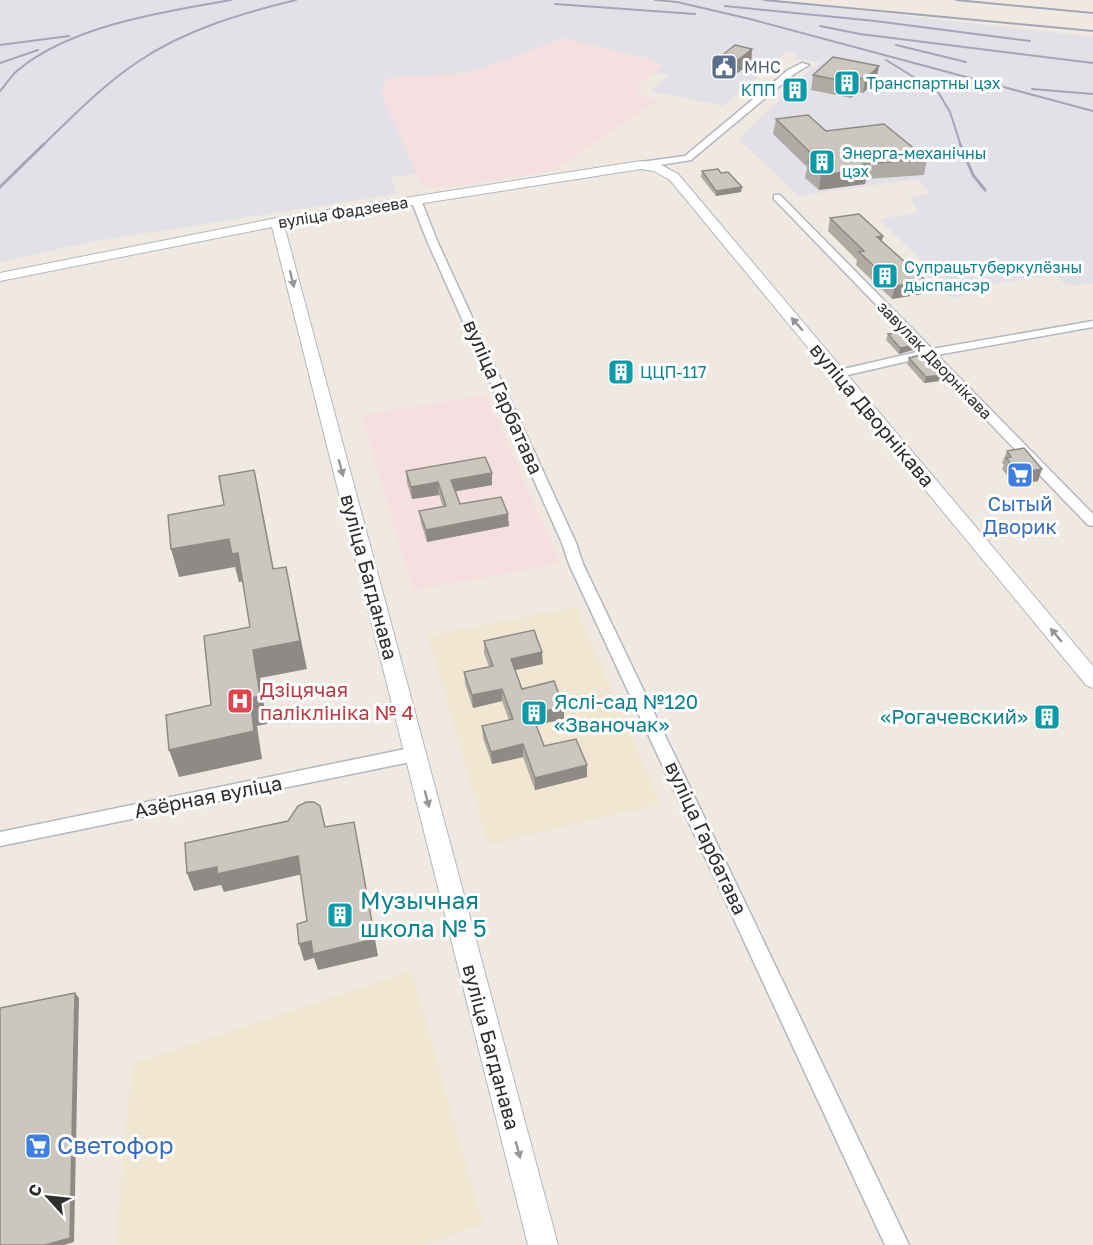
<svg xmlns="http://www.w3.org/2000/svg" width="1093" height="1245" font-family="'Golos Text',sans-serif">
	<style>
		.industrial { fill: #e3e1e8 }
		.education { fill: #f0e6d1 }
		.medical { fill: #f5dfe0 }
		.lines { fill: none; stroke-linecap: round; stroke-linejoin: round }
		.street-casing { stroke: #b4b7c1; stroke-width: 3 }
		.secondary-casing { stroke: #b4b7c1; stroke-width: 2 }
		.street { fill: #fff; fill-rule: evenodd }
		.secondary { fill: #fff; fill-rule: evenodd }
		.rail-far1 { stroke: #a3a6b8; stroke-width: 2 }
		.rail { stroke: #a3a6b8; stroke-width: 3 }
		.wall { fill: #afaba4 }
		.shaded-wall { fill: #8e8b86 }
		.building { fill: #cbc7bf; stroke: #8e8b86; stroke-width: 1.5 }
		.oneway { fill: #969696 }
		.labels { text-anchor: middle; stroke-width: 6; stroke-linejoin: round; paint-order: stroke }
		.far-service-label { font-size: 16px; fill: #4e5e75; stroke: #fff; text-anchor: start }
		.far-culture-label { font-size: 16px; fill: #0d838f; stroke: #fff; text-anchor: start }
		.far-street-label { font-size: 16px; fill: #2e2e2e; stroke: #fff }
		.street-label { font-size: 20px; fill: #2e2e2e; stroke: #fff }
		.shop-label { font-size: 20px; fill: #366cbe; stroke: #fff }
		.health-label { font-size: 20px; fill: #be3a42; stroke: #fff; text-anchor: start }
		.culture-label { font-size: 20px; fill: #0d838f; stroke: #fff; text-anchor: start }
		.near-culture-label { font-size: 24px; fill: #0d838f; stroke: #fff; text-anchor: start }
		.near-shop-label { font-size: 24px; fill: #366cbe; stroke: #fff; text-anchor: start }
	</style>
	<rect width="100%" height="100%" fill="#efe9e1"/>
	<polygon class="industrial" points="0,0 646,0 671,4 679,0 763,0 1093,37 1093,284 1068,286 1054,275 977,286 982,292 952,298 917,267 926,265 879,219 919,212 910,197 931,194 917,179 798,196 739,139 811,69 821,63 794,58 797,54 786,52 723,106 650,91 669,76 655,72 664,66 649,59 564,38 469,73 388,78 381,95 418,174 390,177 397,194 90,242 0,262"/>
	<g class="education">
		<polygon points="576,607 661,804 488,845 428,636"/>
		<polygon points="412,971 483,1224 427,1245 115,1245 132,1064"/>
	</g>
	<g class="medical">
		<polygon points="564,38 650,59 664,66 636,86 643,88 635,95 658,100 554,171 444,188 422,186 381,94 388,78 469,73"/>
		<polygon points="486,395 561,563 413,591 361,415"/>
	</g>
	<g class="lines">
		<defs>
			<g id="street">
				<polygon points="802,63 809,65 794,74 691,160 641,168 636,165 641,162 685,156 788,70"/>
				<polygon points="774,195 780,195 932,349 1093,321 1093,327 937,355 1093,514 1093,526 1088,525 926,357 839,377 835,375 835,371 921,351 774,199"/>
				<polygon points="416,197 421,200 438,243 576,543 583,564 909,1245 885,1245 569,564 562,543 428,243 411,200"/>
				<polygon points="415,747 421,749 423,754 421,759 415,761 0,846 0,832"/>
			</g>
			<polygon id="secondary" points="641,161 661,165 678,174 1093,666 1093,688 1086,685 670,180 654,171 641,169 284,225 558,1245 528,1245 272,227 0,281 0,273 277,218"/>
		</defs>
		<use href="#street" class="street-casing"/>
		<use href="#secondary" class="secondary-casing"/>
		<use href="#street" class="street"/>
		<use href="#secondary" class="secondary"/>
		<g class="rail-far1">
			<polyline points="655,0 677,2 750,19 1093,111"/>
			<polyline points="764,0 1093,31"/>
			<polyline points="956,0 1093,13"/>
			<polyline points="555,4 695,14"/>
			<polyline points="725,6 875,21 1030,41"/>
			<polyline points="820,26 860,34 1093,63"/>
			<polyline points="0,45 69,36"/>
			<polyline points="896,45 966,62"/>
			<polyline points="886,60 938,92 950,112 961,146"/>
			<polyline points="0,63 38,50"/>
			<polyline points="1032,89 1093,94"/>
			<path d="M0,91C6,84 11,76 18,70C73,25 163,12 231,0"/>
			<path d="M42,146C73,116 103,85 139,61C185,30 242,13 296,0"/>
		</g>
		<g class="rail">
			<polyline points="960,144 973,175 985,190"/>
			<polyline points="0,187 44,144"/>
		</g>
	</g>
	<g class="wall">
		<polygon points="752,49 751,63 736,74 719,71 720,57"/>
		<polygon points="879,66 876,80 863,93 857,92 851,98 811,90 813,75"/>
		<polygon points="776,119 826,131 927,159 924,175 866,179 865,184 819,190 805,178 807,167 773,134"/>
		<polygon points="702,171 721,173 742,187 741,192 716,196 701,177"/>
		<polygon points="830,218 882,242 922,294 892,299 856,265 857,260 828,231"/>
		<polygon points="888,334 913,350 899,354 886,340"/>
		<polygon points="909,358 942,375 940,381 924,383 907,364"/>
		<polygon points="1007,451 1038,481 1015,485 1002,469 1004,465 1002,463"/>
		<polygon points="406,471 492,473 492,485 456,491 460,504 509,526 427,542 421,523 419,511 443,507 439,495 412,499 407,483"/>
		<polygon points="484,641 543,664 515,670 522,689 564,719 536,725 544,746 587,765 587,777 535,790 523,757 492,764 483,738 482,726 509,720 502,701 473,708 465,684 464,672 489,667 484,653"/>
	</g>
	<g class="shaded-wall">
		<polygon points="752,49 751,63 736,74 738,60"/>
		<polygon points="879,66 876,80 863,93 865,79"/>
		<polygon points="859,78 857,92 851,98 854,83"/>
		<polygon points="868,169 865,184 819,190 821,175"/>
		<polygon points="742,187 741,192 716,196 716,191"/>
		<polygon points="883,236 880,249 877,237"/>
		<polygon points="926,281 922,294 892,299 895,286"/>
		<polygon points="915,345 913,350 899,354 900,348"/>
		<polygon points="942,375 940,381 924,383 926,377"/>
		<polygon points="1042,469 1038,481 1015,485 1019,473"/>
		<polygon points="254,470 260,498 279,597 273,569"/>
		<polygon points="492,473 492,485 452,492 451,480"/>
		<polygon points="438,482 439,495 412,499 411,487"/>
		<polygon points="508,514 509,526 427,542 426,530"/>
		<polygon points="229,539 238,553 245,581 239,582 235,567 179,577 171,549"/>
		<polygon points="286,567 307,669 260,678 267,724 257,726 262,759 179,777 169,750 250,698 253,650"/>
		<polygon points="542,652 543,664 511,671 511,659"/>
		<polygon points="502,689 502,701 473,708 472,695"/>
		<polygon points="564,707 564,719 532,726 532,714"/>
		<polygon points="523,744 523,757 492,764 491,752"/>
		<polygon points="587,765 587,777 535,790 535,778"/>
		<polygon points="357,839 378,956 318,970 314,958 304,961 299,944"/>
		<polygon points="298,856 303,874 224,892 221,885 194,891 187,873 217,867"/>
		<polygon points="75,993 79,998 74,1242 64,1245 45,1245"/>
	</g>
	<g class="building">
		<polygon points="735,45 752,49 738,60 720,57"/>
		<polygon points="833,57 879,66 865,79 859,78 854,83 813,75"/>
		<polygon points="808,115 826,131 884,124 927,159 863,164 868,169 821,175 808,162 819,161 776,119"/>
		<polygon points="718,169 721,173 728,172 742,187 716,191 702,171"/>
		<polygon points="859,214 883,236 877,237 926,281 895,286 859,252 864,251 830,218"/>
		<polygon points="903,332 915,345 900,348 888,334"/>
		<polygon points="924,354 942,375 926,377 909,358"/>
		<polygon points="1024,448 1042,469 1019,473 1006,458 1011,457 1007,451"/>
		<polygon points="485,457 492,473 451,480 460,504 501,497 508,514 426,530 419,511 446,506 438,482 411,487 406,471"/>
		<polygon points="254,470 273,569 286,567 300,641 253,650 260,696 250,698 254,731 169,750 166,715 211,705 204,636 250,627 238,553 232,554 229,539 171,549 168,515 224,505 219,476"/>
		<polygon points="534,630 542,652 511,659 522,689 554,681 564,707 532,714 544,746 576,739 587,765 535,778 523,744 491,752 482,726 513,719 502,689 472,695 464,672 493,666 484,641"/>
		<polygon points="306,802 314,802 320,806 325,827 354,822 375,939 313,954 311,941 299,944 297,924 307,921 298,856 217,874 217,867 187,873 185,843 288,821 298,806"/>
		<polygon points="75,993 70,1238 45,1245 0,1245 0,1008"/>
	</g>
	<defs><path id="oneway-solid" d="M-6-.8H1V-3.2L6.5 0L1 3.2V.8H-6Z" transform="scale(1.5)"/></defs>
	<g class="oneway">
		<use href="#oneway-solid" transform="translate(292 279) rotate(76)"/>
		<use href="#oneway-solid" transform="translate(797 324) rotate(-131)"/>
		<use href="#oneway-solid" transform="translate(341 468) rotate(75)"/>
		<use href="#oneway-solid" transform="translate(1056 635) rotate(-130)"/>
		<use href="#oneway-solid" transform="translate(427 799) rotate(75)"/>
		<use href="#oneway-solid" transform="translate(518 1150) rotate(75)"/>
	</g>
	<defs>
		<symbol id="civic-square" viewBox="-11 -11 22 22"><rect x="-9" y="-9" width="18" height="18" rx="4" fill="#5c6f8a" stroke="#fff"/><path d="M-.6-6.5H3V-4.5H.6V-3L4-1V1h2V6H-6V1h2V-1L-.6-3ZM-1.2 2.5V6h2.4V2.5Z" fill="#fff"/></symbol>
		<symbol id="building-square" viewBox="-11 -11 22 22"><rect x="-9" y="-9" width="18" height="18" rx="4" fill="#0f9aa8" stroke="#fff"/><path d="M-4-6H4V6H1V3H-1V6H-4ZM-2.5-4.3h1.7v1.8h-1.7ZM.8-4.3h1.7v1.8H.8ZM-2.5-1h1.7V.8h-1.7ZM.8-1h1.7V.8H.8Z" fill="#fff"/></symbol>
		<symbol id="supermarket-square" viewBox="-11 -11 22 22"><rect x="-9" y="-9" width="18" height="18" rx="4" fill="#3f7fe0" stroke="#fff"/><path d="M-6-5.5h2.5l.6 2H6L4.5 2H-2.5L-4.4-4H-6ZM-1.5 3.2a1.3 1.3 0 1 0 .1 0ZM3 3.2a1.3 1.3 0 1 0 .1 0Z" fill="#fff"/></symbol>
		<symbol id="hospital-square" viewBox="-11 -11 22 22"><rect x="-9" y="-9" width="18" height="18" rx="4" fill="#e0444e" stroke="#fff"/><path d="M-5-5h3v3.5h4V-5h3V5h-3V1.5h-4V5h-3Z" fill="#fff"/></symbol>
	</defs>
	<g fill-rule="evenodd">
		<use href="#civic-square" x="709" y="52" width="30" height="30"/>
		<use href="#building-square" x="832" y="68" width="30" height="30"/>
		<use href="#building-square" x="780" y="75" width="30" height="30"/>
		<use href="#building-square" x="807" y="147" width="30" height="30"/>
		<use href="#building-square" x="870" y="261" width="30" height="30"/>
		<use href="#building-square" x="606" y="357" width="30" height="30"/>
		<use href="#supermarket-square" x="1005" y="460" width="30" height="30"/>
		<use href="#hospital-square" x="225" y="686" width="30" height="30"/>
		<use href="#building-square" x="519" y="698" width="30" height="30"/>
		<use href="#building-square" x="1032" y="702" width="30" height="30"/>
		<use href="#building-square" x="325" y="900" width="30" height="30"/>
		<use href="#supermarket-square" x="23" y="1131" width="30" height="30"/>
	</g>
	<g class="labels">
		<g class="far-service-label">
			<text x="744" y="73">МНС</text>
		</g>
		<g class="far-culture-label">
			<text x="866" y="89">Транспартны цэх</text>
			<text x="776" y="96" text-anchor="end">КПП</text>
			<text x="842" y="159">Энерга-механічны<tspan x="842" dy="18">цэх</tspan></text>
			<text x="904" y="273">Супрацьтуберкулёзны<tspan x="904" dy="18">дыспансэр</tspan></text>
			<text x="640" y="378">ЦЦП-117</text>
		</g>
		<g class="far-street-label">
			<text transform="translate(343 212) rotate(-9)" y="6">вуліца Фадзеева</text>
			<text transform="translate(935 360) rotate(46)" y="6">завулак Дворнікава</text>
		</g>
		<g class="street-label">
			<text transform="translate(503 397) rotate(66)" y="7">вуліца Гарбатава</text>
			<text transform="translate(872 415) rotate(50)" y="7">вуліца Дворнікава</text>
			<text transform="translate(369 577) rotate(75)" y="7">вуліца Багданава</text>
			<text transform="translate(208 797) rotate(-11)" y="7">Азёрная вуліца</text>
			<text transform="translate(706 838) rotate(65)" y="7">вуліца Гарбатава</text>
			<text transform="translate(491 1047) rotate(75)" y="7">вуліца Багданава</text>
		</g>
		<g class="shop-label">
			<text x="1020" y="511">Сытый<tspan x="1020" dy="23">Дворик</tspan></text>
		</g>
		<g class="health-label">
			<text x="260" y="697">Дзіцячая<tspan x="260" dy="23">паліклініка № 4</tspan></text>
		</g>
		<g class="culture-label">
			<text x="554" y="709">Яслі-сад №120<tspan x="554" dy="23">«Званочак»</tspan></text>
			<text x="1028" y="724" text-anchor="end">«Рогачевский»</text>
		</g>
		<g class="near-culture-label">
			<text x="360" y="909">Музычная<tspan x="360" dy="28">школа № 5</tspan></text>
		</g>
		<g class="near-shop-label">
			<text x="57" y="1154">Светофор</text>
		</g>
	</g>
	<g transform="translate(48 1197) rotate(297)" stroke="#ffffff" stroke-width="4.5" paint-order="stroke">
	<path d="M0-4.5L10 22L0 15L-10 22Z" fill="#2e2e2e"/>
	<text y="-9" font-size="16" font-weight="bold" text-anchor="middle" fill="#2e2e2e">С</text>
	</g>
</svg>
